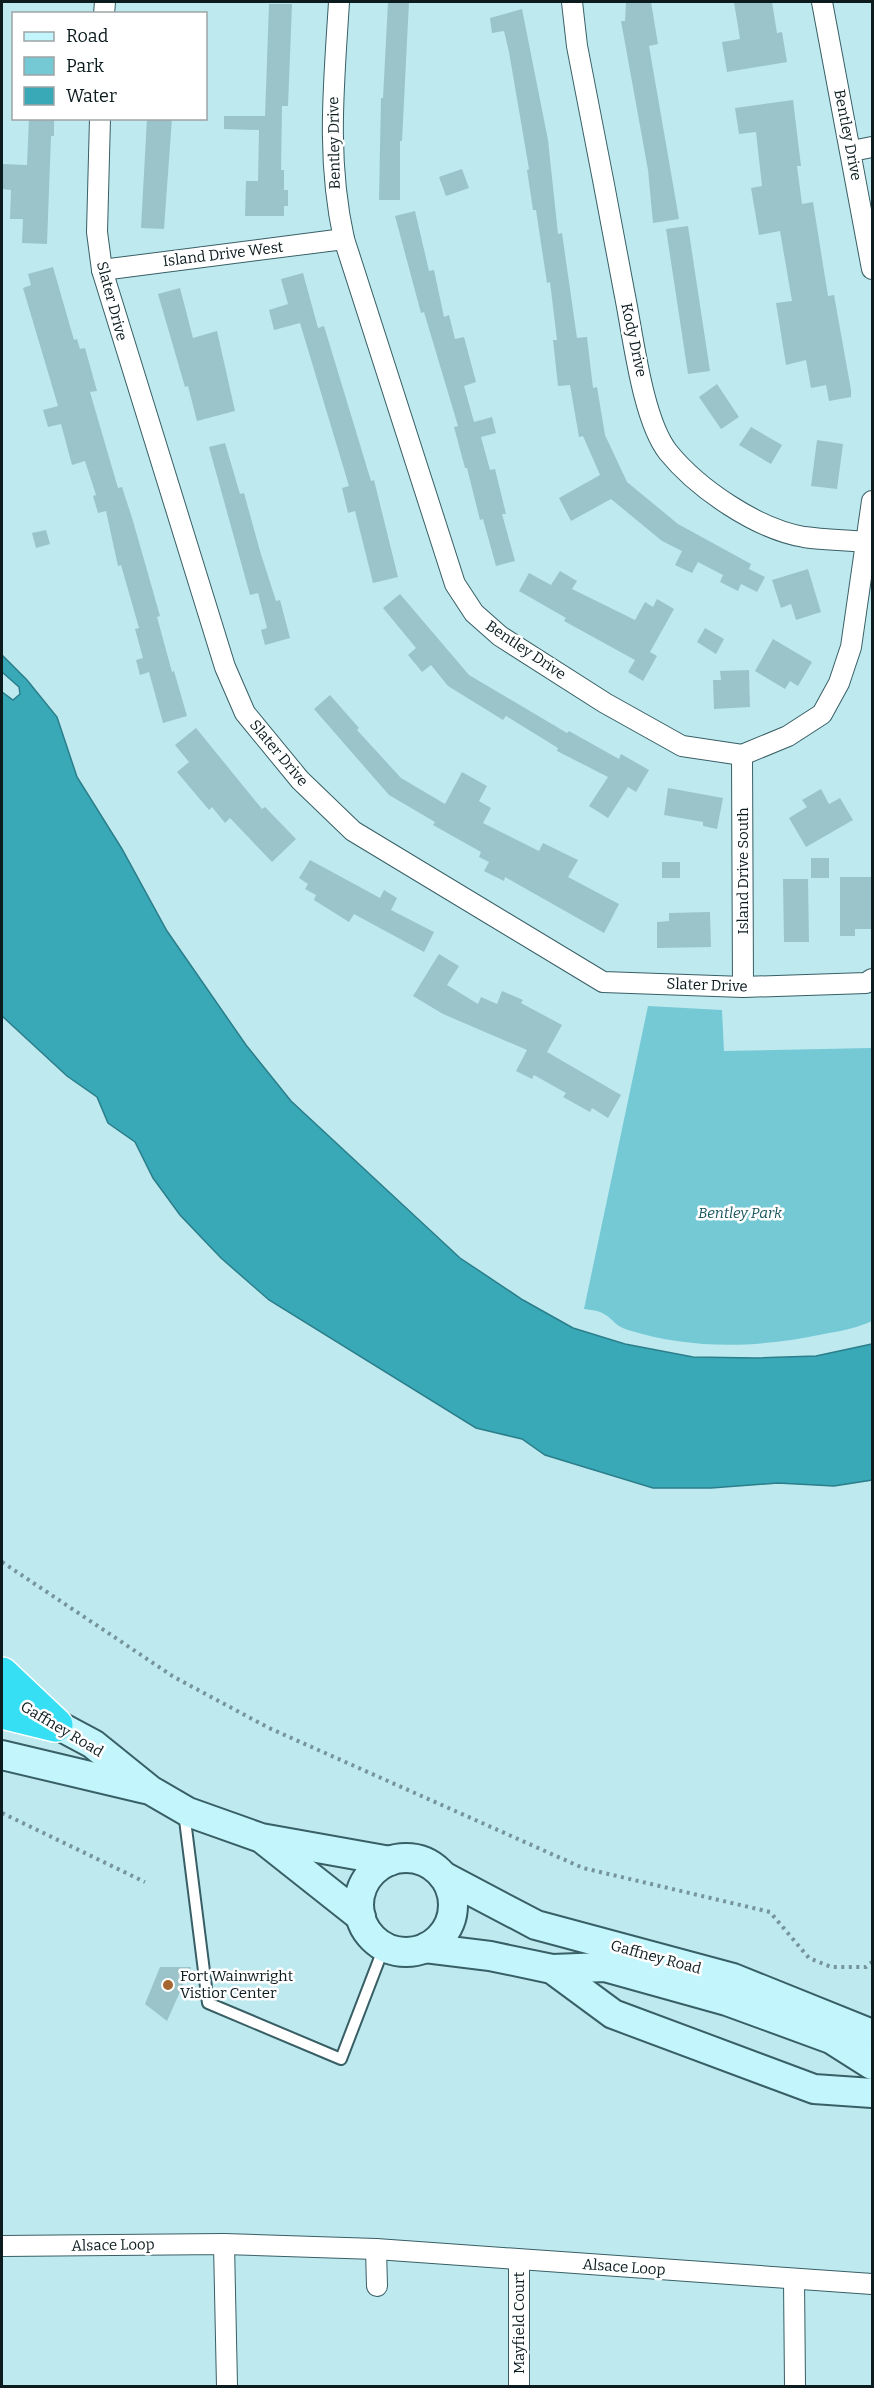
<svg xmlns="http://www.w3.org/2000/svg" width="874" height="2388" font-family="Bitter,serif">
	<style>
		.green { fill: #75c9d5 }
		.water { fill: #39a9b8; stroke: #2b7e8a; stroke-width: 1.5 }
		.building { fill: #9ac4ca }
		.lines { fill: none; stroke-linecap: round; stroke-linejoin: round }
		.lane-casing { stroke: #385f65; stroke-width: 14 }
		.street-casing { stroke: #385f65; stroke-width: 22 }
		.secondary-casing { stroke: #385f65; stroke-width: 32 }
		.highway-casing { stroke: #fff; stroke-width: 36 }
		.path { stroke: #75959a; stroke-width: 4; stroke-dasharray: 3 4.5; stroke-linecap: butt }
		.lane { stroke: #fff; stroke-width: 10 }
		.street { stroke: #fff; stroke-width: 20 }
		.secondary { stroke: #c3f5fc; stroke-width: 28 }
		.highway { stroke: #36dff4; stroke-width: 33 }
		.poi-dot { fill: #a66630; stroke: #fff; stroke-width: 2 }
		.labels { text-anchor: middle; stroke-width: 5; stroke-linejoin: round; paint-order: stroke }
		.street-label { font-size: 15px; fill: #0b1b1e; stroke: #fff }
		.park-label { font-size: 15px; font-style: italic; fill: #1a5760; stroke: #fff }
		.poi-label { font-size: 15px; fill: #0b1b1e; stroke: #fff; text-anchor: start }
	</style>
	<rect width="100%" height="100%" fill="#bee9ef"/>
	<path class="green" d="M648,1006L722,1010L724,1051L871,1048L872,1321C857,1328 841,1331 824,1334C758,1348 693,1350 628,1330C614,1326 612,1317 602,1313C597,1310 590,1310 584,1309Z"/>
	<polygon class="water" points="2,655 27,680 57,717 77,777 122,849 167,931 246,1045 291,1101 460,1258 523,1300 573,1328 625,1344 693,1357 755,1358 816,1356 872,1344 872,1480 834,1486 778,1483 711,1488 653,1488 545,1455 522,1439 476,1428 269,1300 221,1258 180,1215 153,1178 135,1142 108,1123 97,1097 67,1076 2,1016 2,692 13,700 20,694 19,687 2,672"/>
	<g class="building">
		<polygon points="388,2 409,2 402,141 400,141 400,200 379,200 381,98 383,98"/>
		<polygon points="626,2 651,2 658,44 649,46 679,219 653,223 648,170 621,21 625,21"/>
		<polygon points="734,2 772,2 777,33 782,32 787,62 727,72 722,42 740,39"/>
		<polygon points="269,4 292,4 288,106 282,106 281,170 284,170 284,190 288,190 288,206 284,206 284,216 245,216 246,181 258,181 259,130 224,129 224,116 265,116"/>
		<polygon points="522,9 548,140 558,234 562,233 577,338 587,337 593,388 597,387 605,435 627,482 678,524 751,564 749,569 765,577 757,592 741,584 738,591 720,582 723,575 698,562 692,573 675,565 682,551 662,541 611,499 571,521 559,498 600,475 583,436 579,437 570,385 558,386 553,340 557,340 550,282 547,283 536,210 533,210 527,170 529,169 509,52 504,31 492,33 490,18"/>
		<polygon points="793,100 801,166 797,166 802,204 813,202 828,296 834,295 851,390 851,397 829,401 826,385 811,388 806,360 786,365 776,303 792,301 780,231 759,235 751,188 762,186 756,132 739,134 735,108"/>
		<polygon points="29,118 54,118 54,136 51,136 47,244 22,243 23,219 10,219 11,190 2,189 2,164 27,165"/>
		<polygon points="147,118 172,118 164,229 141,228"/>
		<polygon points="462,169 469,188 446,196 439,177"/>
		<polygon points="415,211 429,271 434,270 444,317 449,315 455,339 464,337 476,382 464,386 474,422 492,417 496,433 481,437 490,470 495,469 506,514 502,514 515,561 496,566 483,519 480,520 467,468 465,468 454,427 458,426 424,312 421,313 395,216"/>
		<polygon points="688,226 710,371 688,374 666,229"/>
		<polygon points="53,267 74,340 77,339 80,349 85,348 97,391 90,392 99,423 118,488 122,487 133,521 160,616 157,617 172,672 174,671 187,716 163,723 149,672 140,675 136,660 143,658 135,629 139,628 121,565 118,566 106,511 98,513 93,496 96,495 85,461 72,465 61,424 48,427 43,410 58,406 23,288 31,285 28,274"/>
		<polygon points="303,273 318,328 324,326 371,481 374,480 398,577 373,583 355,511 348,513 342,488 349,486 300,323 274,330 269,310 288,304 281,279"/>
		<polygon points="180,288 193,338 217,331 235,411 197,421 188,386 185,387 158,294"/>
		<polygon points="717,384 739,417 721,429 699,397"/>
		<polygon points="751,427 782,445 771,464 739,445"/>
		<polygon points="817,440 843,444 837,489 811,486"/>
		<polygon points="225,443 240,494 244,493 260,551 276,601 280,600 290,638 265,645 261,630 267,628 258,593 250,595 209,447"/>
		<polygon points="46,530 50,544 36,548 32,533"/>
		<polygon points="808,569 821,612 796,620 791,604 781,608 772,580"/>
		<polygon points="560,571 577,581 572,589 635,620 645,602 653,607 657,599 674,609 650,652 657,656 643,681 628,672 635,660 564,621 566,618 519,591 529,573 551,585"/>
		<polygon points="400,594 469,675 567,733 569,731 619,759 621,754 649,770 636,792 628,787 608,818 589,806 608,777 557,751 558,748 506,716 503,720 448,686 431,665 422,672 408,655 416,648 383,608"/>
		<polygon points="705,628 724,639 716,654 697,642"/>
		<polygon points="773,639 812,662 798,686 790,681 785,689 755,671"/>
		<polygon points="749,670 750,707 714,709 713,680 721,680 720,671"/>
		<polygon points="330,695 359,728 357,730 401,778 445,804 462,772 487,786 479,801 491,808 483,823 539,851 543,843 578,860 568,877 619,904 604,933 505,877 504,881 484,871 489,862 479,857 481,852 433,825 435,822 389,795 314,709"/>
		<polygon points="196,728 262,809 265,807 296,839 272,862 230,818 225,823 212,807 209,810 177,772 189,762 175,745"/>
		<polygon points="668,788 723,798 717,829 703,826 703,822 664,815"/>
		<polygon points="821,789 829,804 840,798 853,820 806,847 789,818 807,807 802,800"/>
		<rect x="811" y="858" width="18" height="20"/>
		<polygon points="310,860 380,898 384,890 397,898 391,910 434,932 424,952 354,914 349,922 314,900 316,895 305,889 308,884 299,878"/>
		<rect x="662" y="862" width="18" height="16"/>
		<polygon points="840,877 871,877 871,929 855,929 855,936 840,936"/>
		<polygon points="783,879 808,879 809,942 784,942"/>
		<polygon points="710,912 711,947 657,948 657,922 669,921 669,913"/>
		<polygon points="439,954 459,966 447,985 478,1004 481,997 497,1004 502,991 523,1000 521,1003 562,1025 547,1052 621,1095 608,1118 592,1108 590,1112 563,1097 566,1093 534,1075 532,1079 516,1071 527,1050 443,1014 413,996"/>
		<polygon points="160,1967 191,1967 167,2021 145,2004"/>
	</g>
	<g class="lines">
		<defs>
			<polyline id="lane" points="184,1812 208,2003 341,2059 384,1947"/>
			<g id="street">
				<path d="M339,2C334,83 326,158 344,239L455,584L474,613L500,636L605,703L682,746L742,755L788,736L822,714L839,683L851,647L872,501"/>
				<path d="M572,2L577,46C593,128 609,209 624,291C633,334 642,419 668,452C698,489 757,529 804,537C825,540 846,540 867,542"/>
				<polyline points="822,2 872,269"/>
				<polyline points="104,14 105,2"/>
				<polyline points="100,118 97,232 102,270 225,667 245,713 300,780 353,831 603,982 743,987 866,983 872,979"/>
				<polyline points="852,151 872,147"/>
				<polyline points="102,270 344,239"/>
				<polyline points="742,755 743,987"/>
				<polyline points="224,2244 227,2386"/>
				<polyline points="2,2246 224,2244 376,2249 872,2284"/>
				<polyline points="376,2249 377,2286"/>
				<polyline points="794,2279 795,2386"/>
				<polyline points="519,2386 519,2260"/>
			</g>
			<g id="secondary">
				<polyline points="35,1713 93,1744 150,1790 188,1812 261,1838 390,1861"/>
				<polyline points="2,1755 145,1789"/>
				<polyline points="265,1841 361,1917"/>
				<circle cx="406" cy="1905" r="47"/>
				<polyline points="443,1876 536,1925 733,1978 872,2034"/>
				<polyline points="425,1948 490,1956 552,1969 613,2014 814,2089 872,2093"/>
				<polyline points="552,1969 605,1967 727,2001 831,2039 872,2065"/>
			</g>
			<g id="highway">
				<polyline points="2,1674 56,1725"/>
				<polyline points="2,1712 55,1725"/>
			</g>
		</defs>
		<use href="#lane" class="lane-casing"/>
		<use href="#street" class="street-casing"/>
		<use href="#secondary" class="secondary-casing"/>
		<use href="#highway" class="highway-casing"/>
		<g class="path">
			<polyline points="2,1562 174,1677 269,1728 583,1868 770,1912 809,1958 831,1967 866,1967 872,1962"/>
			<polyline points="2,1813 145,1882"/>
		</g>
		<use href="#lane" class="lane"/>
		<use href="#street" class="street"/>
		<use href="#secondary" class="secondary"/>
		<use href="#highway" class="highway"/>
	</g>
	<circle class="poi-dot" cx="168" cy="1985" r="6"/>
	<g class="labels">
		<g class="street-label">
			<text transform="translate(848 135) rotate(79)" y="5">Bentley Drive</text>
			<text transform="translate(334 143) rotate(-91)" y="5">Bentley Drive</text>
			<text transform="translate(223 254) rotate(-7)" y="5">Island Drive West</text>
			<text transform="translate(112 301) rotate(75)" y="5">Slater Drive</text>
			<text transform="translate(634 340) rotate(78)" y="5">Kody Drive</text>
			<text transform="translate(526 650) rotate(34)" y="5">Bentley Drive</text>
			<text transform="translate(279 753) rotate(50)" y="5">Slater Drive</text>
			<text transform="translate(743 871) rotate(-90)" y="5">Island Drive South</text>
			<text transform="translate(707 985) rotate(2)" y="5">Slater Drive</text>
			<text transform="translate(62 1729) rotate(31)" y="5">Gaffney Road</text>
			<text transform="translate(656 1957) rotate(15)" y="5">Gaffney Road</text>
			<text transform="translate(113 2245) rotate(-1)" y="5">Alsace Loop</text>
			<text transform="translate(624 2267) rotate(4)" y="5">Alsace Loop</text>
			<text transform="translate(519 2323) rotate(-90)" y="5">Mayfield Court</text>
		</g>
		<g class="park-label">
			<text x="740" y="1218">Bentley Park</text>
		</g>
		<g class="poi-label">
			<text x="180" y="1981">Fort Wainwright<tspan x="180" dy="17">Vistior Center</tspan></text>
		</g>
	</g>
	<rect width="874" height="2388" fill="none" stroke="#0b1b1e" stroke-width="6"/>
	<rect x="12" y="12" width="195" height="108" fill="#ffffff" stroke="#9da4a5" stroke-width="1.5"/>
	<rect x="24" y="32" width="30" height="9" fill="#c3f5fc" stroke="#9da4a5" stroke-width="1.5"/>
	<text x="66" y="42" font-size="18" fill="#0b1b1e">Road</text>
	<rect x="24" y="57" width="30" height="18" fill="#75c9d5" stroke="#9da4a5" stroke-width="1.5"/>
	<text x="66" y="72" font-size="18" fill="#0b1b1e">Park</text>
	<rect x="24" y="87" width="30" height="18" fill="#39a9b8" stroke="#9da4a5" stroke-width="1.5"/>
	<text x="66" y="102" font-size="18" fill="#0b1b1e">Water</text>
</svg>
